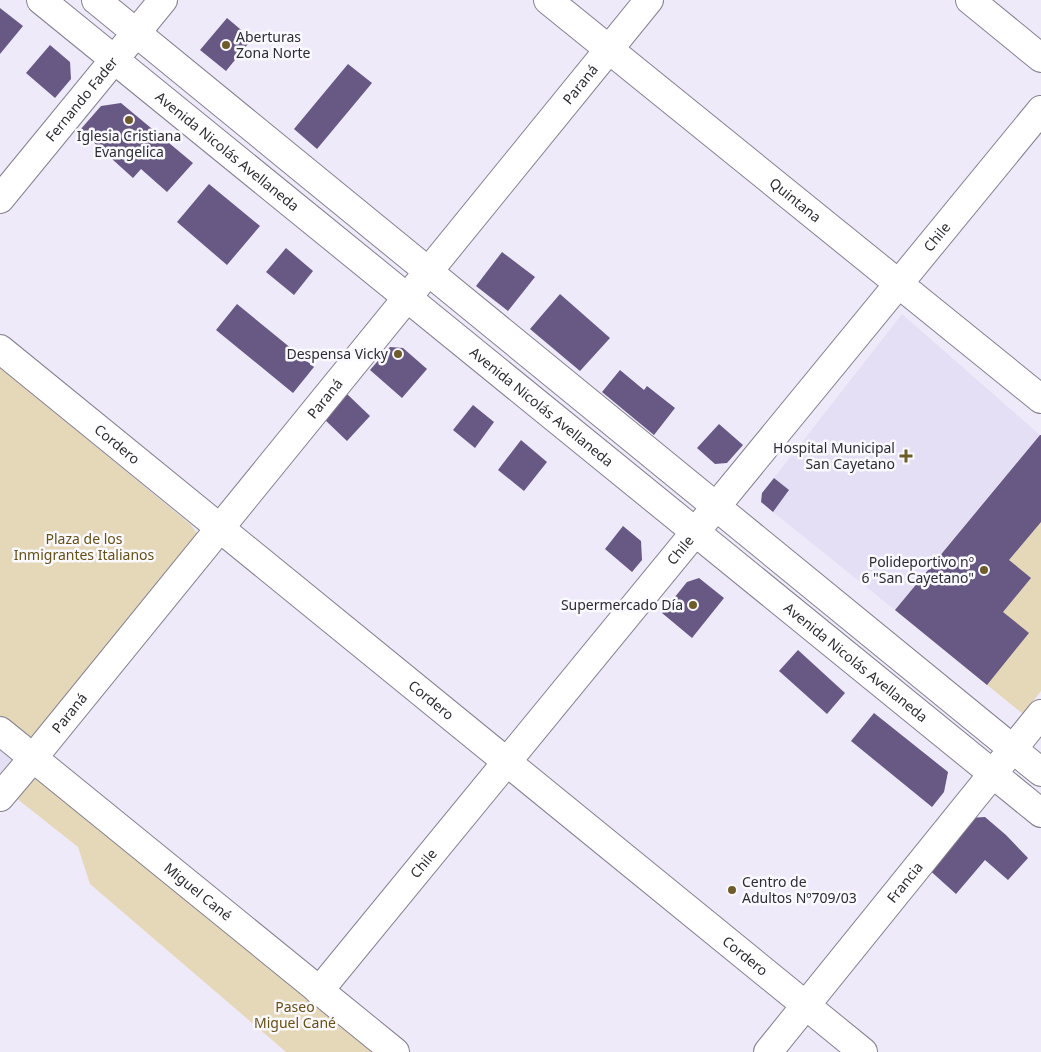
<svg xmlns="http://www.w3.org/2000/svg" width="1041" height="1052" font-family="'Noto Sans',sans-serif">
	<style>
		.built { fill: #e5dff5 }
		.green { fill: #e5d8b9 }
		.building { fill: #675984 }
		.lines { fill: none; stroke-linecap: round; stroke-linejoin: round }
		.minor-casing { stroke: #85818f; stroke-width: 30 }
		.major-casing { stroke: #85818f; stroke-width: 30 }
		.minor { stroke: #fff; stroke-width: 28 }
		.major { stroke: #fff; stroke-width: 28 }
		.poi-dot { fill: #6f5c2b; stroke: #faf9ff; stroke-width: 2 }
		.labels { text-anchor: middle; stroke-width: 5; stroke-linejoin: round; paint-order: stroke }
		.poi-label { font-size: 14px; fill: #2d2c31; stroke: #faf9ff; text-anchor: end }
		.street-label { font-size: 14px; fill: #2d2c31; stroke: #faf9ff }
		.park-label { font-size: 14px; fill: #655016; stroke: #faf9ff }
	</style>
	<rect width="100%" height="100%" fill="#eeeaf9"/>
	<g class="built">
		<polygon points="902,314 1040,435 895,610 773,512 789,491 774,478"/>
		<polygon points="0,747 16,760 0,779"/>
	</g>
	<g class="green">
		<polygon points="0,367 191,525 196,532 197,539 38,732 30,737 23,737 0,721"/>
		<polygon points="1040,435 1041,435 1041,691 1023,714 895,610"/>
		<polygon points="33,758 394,1052 286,1052 90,884 78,847 6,790"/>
	</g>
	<g class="building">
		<polygon points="0,8 23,26 0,54"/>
		<polygon points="227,18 252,39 226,71 200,50"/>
		<polygon points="50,45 70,62 71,79 55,98 26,73"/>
		<polygon points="348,64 372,83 317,149 294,129"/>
		<polygon points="121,103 193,163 167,192 141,169 133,178 80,130 101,106"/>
		<polygon points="209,184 260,226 227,265 177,222"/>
		<polygon points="286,248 313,271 294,295 266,272"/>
		<polygon points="502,252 535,277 508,311 476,286"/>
		<polygon points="560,294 610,338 580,371 530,329"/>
		<polygon points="237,304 314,367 293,393 216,330"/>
		<polygon points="390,347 403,348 427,369 402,398 370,370"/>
		<polygon points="620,370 644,390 647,386 675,408 654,435 602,392"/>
		<polygon points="346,393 370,416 347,441 323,418"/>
		<polygon points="473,405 494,422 475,448 453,430"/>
		<polygon points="719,424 743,445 727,463 715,464 697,448"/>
		<polygon points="1040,435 1041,435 1041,522 1009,560 1031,578 1003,612 1029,633 987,685 895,610"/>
		<polygon points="521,440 547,462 524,491 498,470"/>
		<polygon points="774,478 789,490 773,512 761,502 762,493"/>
		<polygon points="623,526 641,541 642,560 632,572 605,549"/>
		<polygon points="699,578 724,598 692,638 662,613 687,582"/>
		<polygon points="798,650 845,693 827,714 779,671"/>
		<polygon points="874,713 948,772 944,792 932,807 851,741"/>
		<polygon points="985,817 1006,835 1028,858 1008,880 985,860 956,894 926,867 968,818"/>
	</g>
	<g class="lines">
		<defs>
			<g id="minor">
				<path id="s1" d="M548,0L1041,399"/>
				<polyline points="970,0 1041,58"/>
				<path id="s2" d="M0,199L163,0"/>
				<path id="s3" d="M0,349L863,1052"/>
				<path id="s4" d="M0,731L395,1052"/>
				<path id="s5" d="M0,797L33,758L649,0"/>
				<path id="s6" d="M319,991L1041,110"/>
				<path id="s7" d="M768,1052L1041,714"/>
			</g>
			<g id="major">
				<path id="s8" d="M41,0L1041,813"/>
				<polyline points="96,0 1041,772"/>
			</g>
		</defs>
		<use href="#minor" class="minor-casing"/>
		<use href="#major" class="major-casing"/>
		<use href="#minor" class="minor"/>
		<use href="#major" class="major"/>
	</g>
	<g class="poi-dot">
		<circle cx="226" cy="45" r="5"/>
		<circle cx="129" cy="120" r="5"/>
		<circle cx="398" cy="354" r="5"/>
		<path d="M903.5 448.5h5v5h5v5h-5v5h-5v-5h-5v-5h5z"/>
		<circle cx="984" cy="570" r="5"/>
		<circle cx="693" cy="605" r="5"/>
		<circle cx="732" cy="890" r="5"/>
	</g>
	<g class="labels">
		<g class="poi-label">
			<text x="236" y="42" text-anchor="start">Aberturas<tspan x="236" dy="16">Zona Norte</tspan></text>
			<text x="129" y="141" text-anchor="middle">Iglesia Cristiana<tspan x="129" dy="16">Evangelica</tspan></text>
			<text x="388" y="359">Despensa Vicky</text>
			<text x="895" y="453">Hospital Municipal<tspan x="895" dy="16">San Cayetano</tspan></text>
			<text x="974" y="567">Polideportivo nº<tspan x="974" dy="16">6 "San Cayetano"</tspan></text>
			<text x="683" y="610">Supermercado Día</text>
			<text x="742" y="887" text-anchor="start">Centro de<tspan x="742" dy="16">Adultos Nº709/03</tspan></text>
		</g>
		<g class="street-label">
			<text dy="5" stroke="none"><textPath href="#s5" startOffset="919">Paraná</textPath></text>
			<text dy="5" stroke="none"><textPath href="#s2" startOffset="129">Fernando Fader</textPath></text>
			<text dy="5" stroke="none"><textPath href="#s8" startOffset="240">Avenida Nicolás Avellaneda</textPath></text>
			<text dy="5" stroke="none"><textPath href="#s1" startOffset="318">Quintana</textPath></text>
			<text dy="5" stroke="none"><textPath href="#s6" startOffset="975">Chile</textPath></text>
			<text dy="5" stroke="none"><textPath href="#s5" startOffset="514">Paraná</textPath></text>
			<text dy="5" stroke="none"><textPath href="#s8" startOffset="645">Avenida Nicolás Avellaneda</textPath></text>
			<text dy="5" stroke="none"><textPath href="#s3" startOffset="151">Cordero</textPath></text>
			<text dy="5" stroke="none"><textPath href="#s6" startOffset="570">Chile</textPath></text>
			<text dy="5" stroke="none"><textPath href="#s8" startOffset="1050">Avenida Nicolás Avellaneda</textPath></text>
			<text dy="5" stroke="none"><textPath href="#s3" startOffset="556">Cordero</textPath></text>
			<text dy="5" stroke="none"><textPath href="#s5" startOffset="109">Paraná</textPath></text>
			<text dy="5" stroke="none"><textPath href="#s6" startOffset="165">Chile</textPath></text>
			<text dy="5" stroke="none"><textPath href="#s7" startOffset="218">Francia</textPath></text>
			<text dy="5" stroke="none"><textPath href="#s4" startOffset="255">Miguel Cané</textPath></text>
			<text dy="5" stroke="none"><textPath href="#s3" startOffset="961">Cordero</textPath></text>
		</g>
		<g class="park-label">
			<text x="84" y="544">Plaza de los<tspan x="84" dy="16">Inmigrantes Italianos</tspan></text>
			<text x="295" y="1012">Paseo<tspan x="295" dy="16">Miguel Cané</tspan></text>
		</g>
	</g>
</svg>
